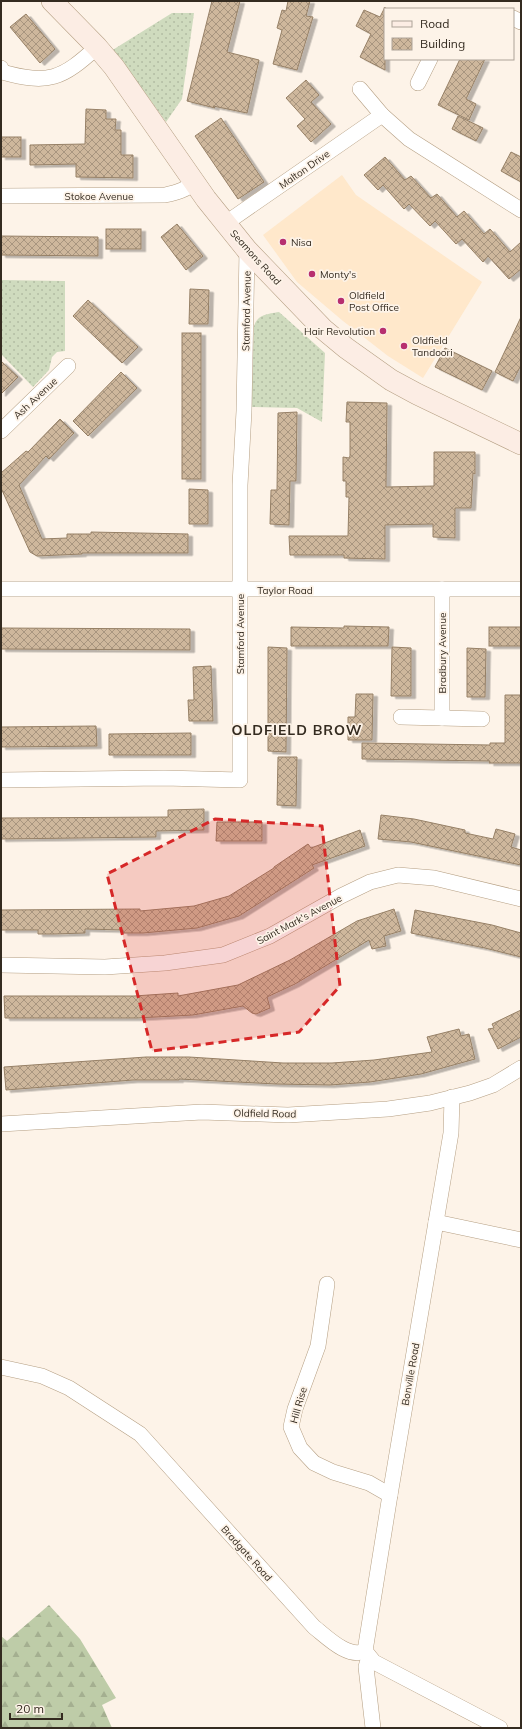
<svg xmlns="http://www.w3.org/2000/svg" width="522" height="1729" font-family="Mulish,sans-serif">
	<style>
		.built { fill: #ffe8cb }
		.grass { fill: url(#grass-dots) }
		.forest { fill: url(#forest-firs) }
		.building { fill: url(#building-cross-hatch); stroke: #968066; filter: url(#shadow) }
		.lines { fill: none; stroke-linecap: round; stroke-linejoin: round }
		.street-casing { stroke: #b59f83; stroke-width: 16 }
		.secondary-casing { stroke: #b59f83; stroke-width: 22 }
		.street { stroke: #fff; stroke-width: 15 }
		.secondary { stroke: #fcede4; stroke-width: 21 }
		.marked { fill: #d62828; fill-opacity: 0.2; stroke: #d62828; stroke-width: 3; stroke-dasharray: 8 5; stroke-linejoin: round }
		.poi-dot { fill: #b72f6f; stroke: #fdf3e8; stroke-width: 1.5 }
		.labels { text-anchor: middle; stroke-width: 3.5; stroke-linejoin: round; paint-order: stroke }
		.street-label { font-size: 10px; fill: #342b20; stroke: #fdf3e8 }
		.poi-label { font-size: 10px; fill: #342b20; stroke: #fdf3e8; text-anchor: start }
		.district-label { font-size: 14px; font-weight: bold; letter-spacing: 1px; fill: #342b20; stroke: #fdf3e8 }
	</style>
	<defs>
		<pattern id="grass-dots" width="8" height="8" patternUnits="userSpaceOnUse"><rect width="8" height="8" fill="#cfdbbe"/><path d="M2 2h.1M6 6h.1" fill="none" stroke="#b2bca3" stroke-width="1.8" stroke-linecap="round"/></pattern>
		<pattern id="forest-firs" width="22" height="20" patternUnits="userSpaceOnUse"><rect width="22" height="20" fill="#becca8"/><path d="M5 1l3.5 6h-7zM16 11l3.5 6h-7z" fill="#a4af90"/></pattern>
		<pattern id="building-cross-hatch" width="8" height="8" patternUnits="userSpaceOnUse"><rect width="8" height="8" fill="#ceb79c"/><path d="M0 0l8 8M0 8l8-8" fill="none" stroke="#a8957f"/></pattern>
		<filter id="shadow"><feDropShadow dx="4.5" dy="2.5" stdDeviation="0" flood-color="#0004"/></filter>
	</defs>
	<rect width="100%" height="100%" fill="#fdf3e8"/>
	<polygon class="built" points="342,175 356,195 482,282 423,378 388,356 343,321 297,282 263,235"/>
	<g class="grass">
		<polygon points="172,13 194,13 182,99 166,122 127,68 111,51"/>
		<polygon points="1,280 65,281 65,351 57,352 52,357 49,370 33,387 1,354"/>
		<path d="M279,312L325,353L322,422L297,408L251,407L254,326C258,314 268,314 279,312Z"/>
	</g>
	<polygon class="forest" points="49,1605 80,1639 116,1698 102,1705 112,1728 1,1727 1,1636 7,1641"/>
	<g class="building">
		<polygon points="212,1 240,1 227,52 259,60 247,113 213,106 215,108 187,101"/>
		<polygon points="288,1 310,1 306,16 313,17 297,70 273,64 282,30 277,28 282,10 286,11"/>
		<polygon points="385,7 385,70 360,57 371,34 356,26 364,10 380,17"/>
		<polygon points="26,14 55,49 40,63 10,27"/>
		<polygon points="460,59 485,59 466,99 476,104 469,120 438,105"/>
		<polygon points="306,80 319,95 311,102 331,124 311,142 297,126 305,119 286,98"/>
		<polygon points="86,109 106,110 106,119 116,119 115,130 121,130 121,155 133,155 133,178 76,177 76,164 30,165 30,145 85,144"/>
		<polygon points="458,116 483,128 476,141 452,129"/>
		<polygon points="221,118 264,182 238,199 195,136"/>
		<rect x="1" y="137" width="20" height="20"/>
		<polygon points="511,152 521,157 521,182 501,171"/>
		<polygon points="385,157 405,180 411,176 431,198 437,194 457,217 464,211 484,234 490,229 510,252 521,242 521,269 509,279 488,256 483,262 462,239 456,244 435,221 430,226 409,204 404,209 383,185 378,190 364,175"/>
		<polygon points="177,224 203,256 186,270 161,237"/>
		<rect x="106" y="229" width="35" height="20"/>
		<polygon points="1,236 98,237 98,256 1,255"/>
		<polygon points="190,289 209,290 208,324 189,324"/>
		<polygon points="88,300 138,347 122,363 73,316"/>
		<polygon points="521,317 521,365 513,381 495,372"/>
		<rect x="182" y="333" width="19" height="146"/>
		<polygon points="445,348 492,371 482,390 435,367"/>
		<polygon points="1,361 18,377 1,394"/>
		<polygon points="121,372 137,388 88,436 73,421"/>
		<polygon points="347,402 387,403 386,487 434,486 434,452 475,452 475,474 473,473 471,508 455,508 455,538 433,537 433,524 385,525 385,559 344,558 344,555 290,555 289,536 348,536 349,497 346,497 346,481 343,481 343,457 349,458 350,456 350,422 346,422"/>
		<polygon points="297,412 296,481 290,481 289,525 270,524 271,490 277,490 278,413"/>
		<polygon points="60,419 74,433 49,459 46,456 19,485 42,539 67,538 67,534 91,534 91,532 188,534 188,553 82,553 82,554 37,556 30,552 1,488 1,473 26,451 28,452"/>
		<polygon points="189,489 208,490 208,524 189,524"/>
		<polygon points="344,626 389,627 388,646 291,646 291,627 344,628"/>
		<rect x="489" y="627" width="32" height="19"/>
		<polygon points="1,628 190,629 190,650 1,649"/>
		<polygon points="268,647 287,648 286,752 268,751"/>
		<polygon points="392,647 411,648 411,696 391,696"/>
		<polygon points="467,648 486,649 485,697 467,697"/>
		<polygon points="211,666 213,721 189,721 188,700 194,700 193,667"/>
		<polygon points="356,694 373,694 372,740 348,740 348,717 355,717"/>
		<polygon points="505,695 521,695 521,763 489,763 490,761 362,759 362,743 490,745 490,743 505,743"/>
		<polygon points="96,726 97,746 1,747 1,727"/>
		<polygon points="191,733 191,755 109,755 109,734"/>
		<polygon points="278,757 297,757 296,806 277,805"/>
		<polygon points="204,809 204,830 156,831 156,837 1,839 1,818 168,817 168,810"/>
		<polygon points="381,815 414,819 465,830 465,833 493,839 496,829 515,834 511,847 521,850 521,865 411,842 378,839"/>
		<polygon points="217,822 262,822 262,841 216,841"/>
		<polygon points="360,830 365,846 312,865 314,868 239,916 197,928 143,933 123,933 123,930 85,929 85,933 54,934 38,934 38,930 1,930 1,910 140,909 140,911 194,906 229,896 274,868 274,867 308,844 311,848"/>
		<polygon points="394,909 401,931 384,936 386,946 372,949 369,940 295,984 267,997 270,1008 256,1014 252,1013 243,1006 193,1015 137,1018 5,1018 4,996 134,996 178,993 178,996 238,985 290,960 357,921"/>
		<polygon points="415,910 492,925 521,933 521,957 485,948 411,933"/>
		<polygon points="521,1010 521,1037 498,1049 488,1029 494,1028 492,1024"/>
		<polygon points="459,1029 461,1036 469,1034 475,1059 421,1074 370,1082 330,1085 276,1084 179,1079 179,1080 133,1080 6,1090 4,1067 146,1057 189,1057 283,1063 332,1063 374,1060 432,1052 427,1037"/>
	</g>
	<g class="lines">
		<defs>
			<g id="street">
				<polyline points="513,18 521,22"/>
				<path d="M1,68L2,72C49,85 62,79 97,47"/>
				<polyline points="418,83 430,59"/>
				<polyline points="360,89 382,115 409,139 521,210"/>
				<path d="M1,196L165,195C175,193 188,190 194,181"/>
				<polyline points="226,223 382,115"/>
				<polyline points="1,431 68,366"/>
				<polyline points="1,589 521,589"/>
				<polyline points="401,717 482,719"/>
				<polyline points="442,718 442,589"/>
				<polyline points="1,780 164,778 240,780 240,485 244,411 247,250"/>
				<polyline points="1,965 105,967 165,963 223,955 270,936 341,896 370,882 398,875 434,878 521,899"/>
				<polyline points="452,1097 451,1133 390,1495 365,1651 374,1662 500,1728"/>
				<polyline points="1,1124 202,1112 288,1115 388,1109 430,1103 470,1093 493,1085 521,1068"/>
				<polyline points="436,1222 521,1240"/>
				<polyline points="327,1284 318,1346 295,1409 291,1427 300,1448 314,1463 333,1472 369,1483 390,1495"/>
				<path d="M1,1367L42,1376L69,1388L140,1434L314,1627C327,1637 348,1659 365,1651"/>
				<polyline points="369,1657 366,1667 373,1728"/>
			</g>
			<polyline id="secondary" points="52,1 97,47 114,67 206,199 247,250 323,329 346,348 391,380 417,394 521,444"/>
		</defs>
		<use href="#street" class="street-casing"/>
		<use href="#secondary" class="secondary-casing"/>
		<use href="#street" class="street"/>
		<use href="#secondary" class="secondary"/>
	</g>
	<path class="marked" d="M215,819L322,826L340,986L299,1032L152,1051L107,874Z"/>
	<g class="poi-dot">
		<circle cx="283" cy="242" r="4"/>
		<circle cx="312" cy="274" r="4"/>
		<circle cx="341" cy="301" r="4"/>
		<circle cx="383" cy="331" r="4"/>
		<circle cx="404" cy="346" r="4"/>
	</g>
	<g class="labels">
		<g class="street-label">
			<text transform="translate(304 169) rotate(-35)" y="4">Malton Drive</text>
			<text x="99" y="200">Stokoe Avenue</text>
			<text transform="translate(256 257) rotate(48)" y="4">Seamons Road</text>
			<text transform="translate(246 311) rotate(-89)" y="4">Stamford Avenue</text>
			<text transform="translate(35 398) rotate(-43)" y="4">Ash Avenue</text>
			<text x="285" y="594">Taylor Road</text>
			<text transform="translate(240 634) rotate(-90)" y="4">Stamford Avenue</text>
			<text transform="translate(442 653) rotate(-90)" y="4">Bradbury Avenue</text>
			<text transform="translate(299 919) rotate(-28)" y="4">Saint Mark's Avenue</text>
			<text transform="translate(265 1113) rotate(1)" y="4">Oldfield Road</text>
			<text transform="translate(410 1374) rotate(-80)" y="4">Bonville Road</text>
			<text transform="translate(298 1405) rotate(-74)" y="4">Hill Rise</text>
			<text transform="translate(247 1553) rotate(48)" y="4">Bradgate Road</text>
		</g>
		<g class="poi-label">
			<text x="291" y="246">Nisa</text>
			<text x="320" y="278">Monty's</text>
			<text x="349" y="299">Oldfield<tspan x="349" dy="12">Post Office</tspan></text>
			<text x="375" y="335" text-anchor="end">Hair Revolution</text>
			<text x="412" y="344">Oldfield<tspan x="412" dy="12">Tandoori</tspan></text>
		</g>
		<g class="district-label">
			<text x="297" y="735">OLDFIELD BROW</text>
		</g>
	</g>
	<rect width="522" height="1729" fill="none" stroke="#342b20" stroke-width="4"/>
	<rect x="384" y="8" width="130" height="52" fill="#fdf3e8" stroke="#ada398"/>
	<rect x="392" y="21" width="20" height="6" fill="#fcede4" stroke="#ada398"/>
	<text x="420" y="28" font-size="12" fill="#342b20">Road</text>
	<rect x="392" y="38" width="20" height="12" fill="url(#building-cross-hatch)" stroke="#ada398"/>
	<text x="420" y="48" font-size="12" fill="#342b20">Building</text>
	<path d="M10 1713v6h52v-6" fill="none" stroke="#342b20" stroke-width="2"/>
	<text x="16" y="1713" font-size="12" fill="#342b20" stroke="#fdf3e8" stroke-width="3" paint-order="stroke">20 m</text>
</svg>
